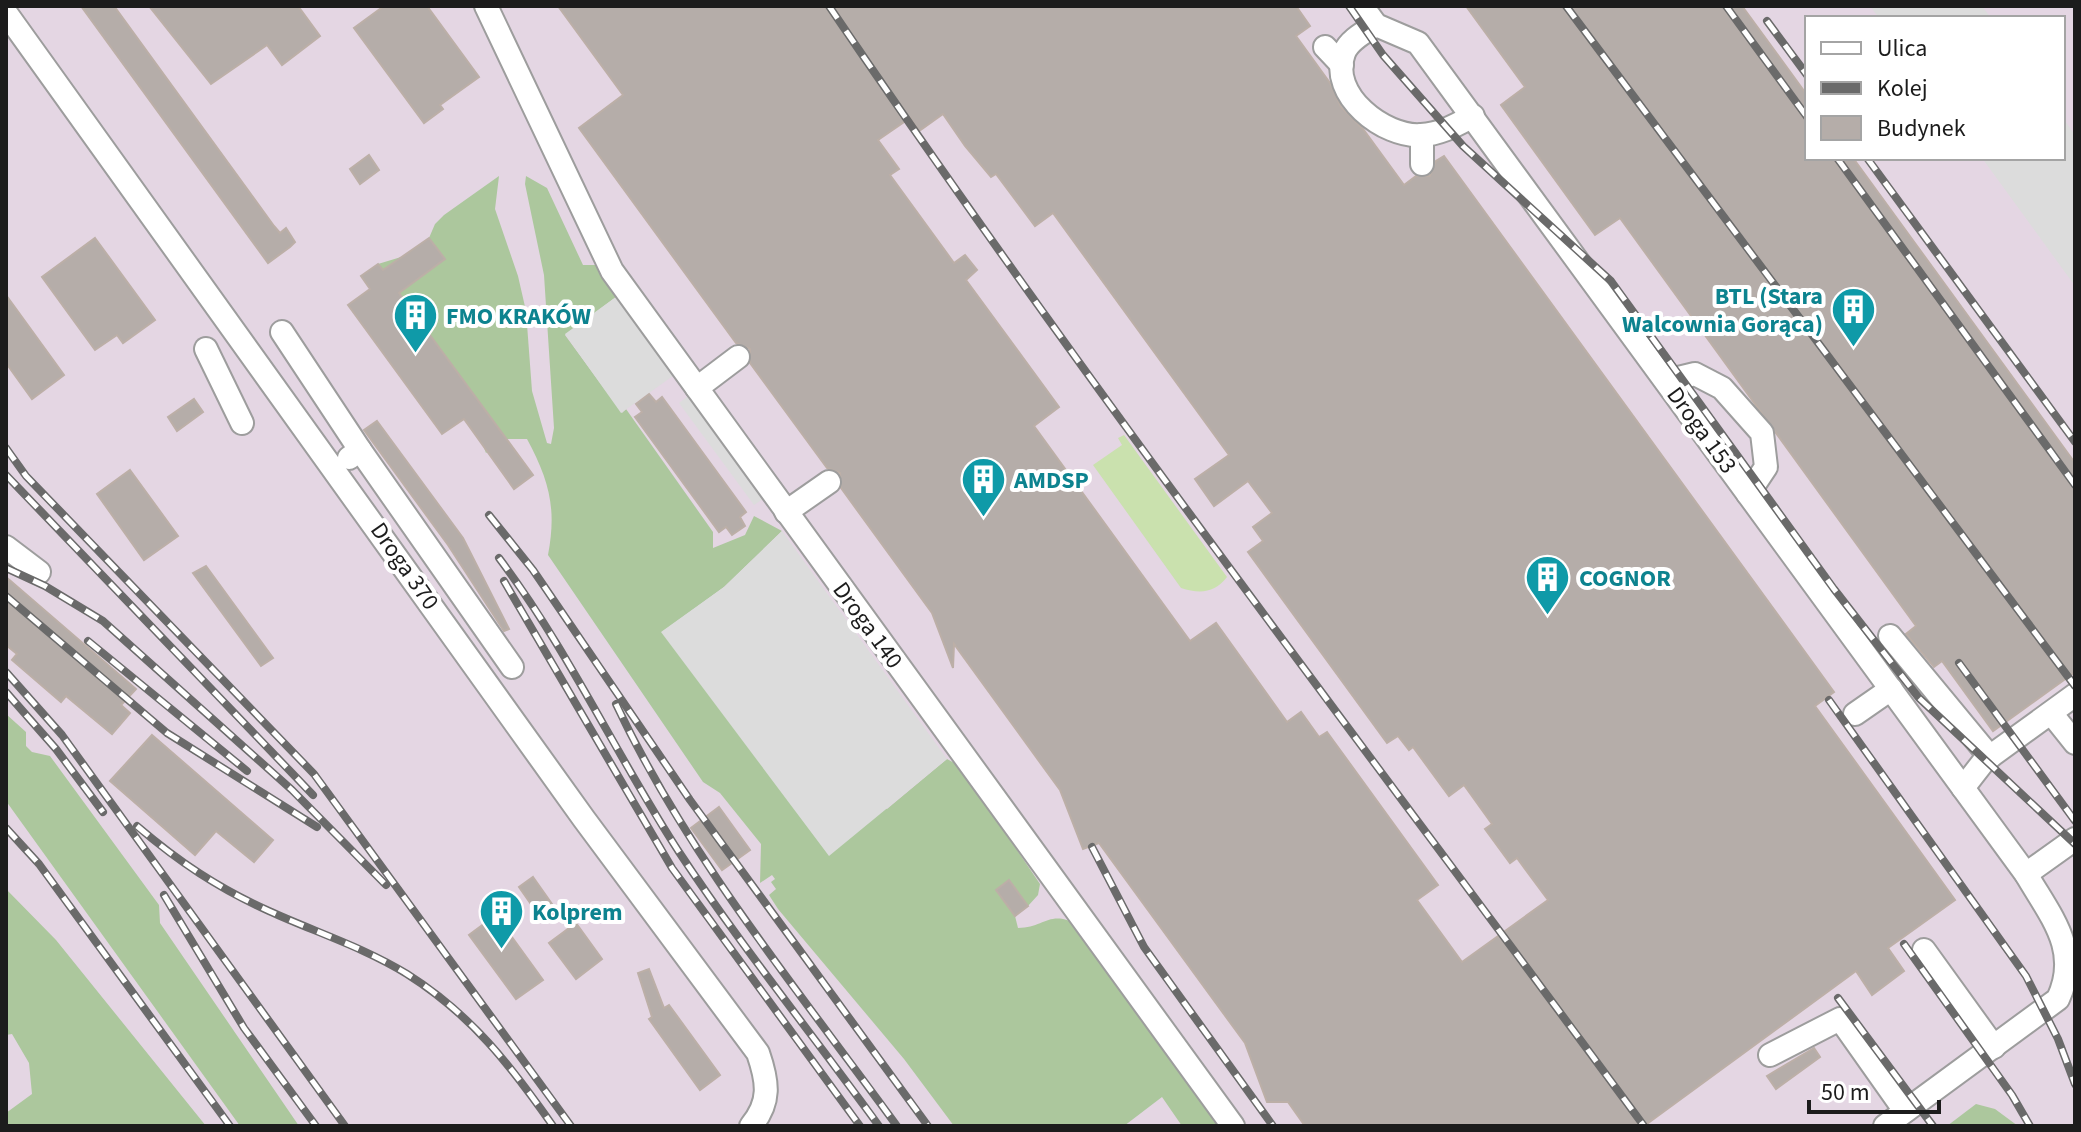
<svg xmlns="http://www.w3.org/2000/svg" width="2081" height="1132" font-family="'Source Sans 3',sans-serif">
	<style>
		.industrial { fill: #e4d6e3; fill-rule: evenodd }
		.grass { fill: #cae1ae }
		.forest { fill: #acc79d }
		.parking { fill: #dcdcdc }
		.building { fill: #b5ada9; stroke: #bcafa7; stroke-width: 2; fill-rule: evenodd }
		.lines { fill: none; stroke-linecap: round; stroke-linejoin: round }
		.minor-casing { stroke: #9d9d9d; stroke-width: 26 }
		.minor { stroke: #fff; stroke-width: 22 }
		.rail-casing { stroke: #6a6a6a; stroke-width: 8 }
		.rail { stroke: #fff; stroke-width: 5; stroke-dasharray: 15; stroke-linecap: butt }
		.labels { text-anchor: middle; stroke-width: 8; stroke-linejoin: round; paint-order: stroke }
		.culture-label { font-size: 24px; font-weight: bold; fill: #0d838f; stroke: #fff; text-anchor: start }
		.street-label { font-size: 24px; fill: #1c1c1c; stroke: #fff }
	</style>
	<rect width="100%" height="100%" fill="#ece9e3"/>
	<path class="industrial" d="M6,6H2075V1126H6ZM1807,18H2063V158H1807Z"/>
	<path class="grass" d="M1124,435L1227,577C1215,593 1200,594 1181,588L1093,465L1122,445L1118,438Z"/>
	<g class="forest">
		<path d="M499,176L495,209L518,276L526,311L532,391L547,443L551,444L554,428L544,275L525,184L526,176L547,188L583,265H601L620,294L565,335L622,413L626,409L713,532V548L745,535L754,516L782,531L724,587L662,632L887,809L947,759L960,766L1040,884L1038,895L1028,906L1009,880L996,890L1015,916L1018,928C1045,928 1049,909 1078,925L1150,1030L1222,1126H1182L1162,1097L1124,1126H954L904,1059L778,909L769,895L776,889L771,882L775,879L772,875L760,883L761,844L720,793L703,782L548,555C557,508 549,480 527,439H505L486,453L482,443L495,424L378,264L401,257L418,279L444,259L429,238L435,224L444,215Z"/>
		<polygon points="6,714 26,732 26,746 32,752 50,756 159,905 160,923 299,1126 240,1126 6,801"/>
		<polygon points="6,889 56,940 206,1126 6,1126 6,1113 32,1094 29,1063 12,1034 6,1035"/>
		<polygon points="1976,1104 1995,1109 2018,1126 1947,1126"/>
	</g>
	<g class="parking">
		<polygon points="1870,6 1982,6 1991,18 1879,18"/>
		<polygon points="2063,118 2075,135 2075,286 1982,158 2063,158"/>
		<polygon points="620,294 677,373 621,413 565,334"/>
		<polygon points="691,394 766,497 754,505 679,403"/>
		<polygon points="782,531 947,759 829,856 661,632 724,587"/>
	</g>
	<g class="building">
		<polygon points="81,6 114,6 274,226 280,233 286,228 295,242 290,247 268,263"/>
		<polygon points="149,6 298,6 320,36 282,65 267,45 211,84"/>
		<polygon points="384,6 427,6 479,77 440,105 443,109 424,123 354,28"/>
		<path d="M558,6H1296L1310,26L1296,36L1330,83L1341,107L1363,129L1404,185L1416,176H1430L1436,161L1444,156L1834,692L1815,706L1955,900L1888,948L1904,971L1872,995L1856,971L1644,1126H1305L1288,1102H1267L1245,1043L1099,843L1083,849L1060,790L954,644L953,668L932,613L841,488L840,473L827,468L750,363V349L736,343L579,128L623,95ZM943,114L965,146L991,177L996,174L1035,226L1053,213L1229,455L1195,479L1214,506L1248,481L1272,513L1253,527L1263,541L1248,552L1387,743L1398,736L1409,750L1413,747L1449,796L1464,785L1492,824L1485,829L1510,863L1517,858L1548,900L1462,962L1417,900L1438,885L1327,732L1319,737L1301,712L1287,722L1216,623L1190,641L1034,426L1059,407L966,280L977,270L965,255L954,263L890,175L899,169L878,140L910,118L919,131Z"/>
		<polygon points="1466,6 1742,6 1807,95 1807,158 1853,158 2075,463 2075,672 1993,731 1942,661 1934,667 1906,634 1916,626 1620,218 1595,235 1501,105 1525,87"/>
		<polygon points="369,155 379,170 360,184 350,169"/>
		<polygon points="95,238 155,320 123,343 117,335 95,350 42,277"/>
		<polygon points="429,238 445,259 399,293 533,475 514,489 464,419 442,434 348,305 370,289 361,276 378,264 383,270"/>
		<polygon points="6,295 64,375 32,399 6,363"/>
		<polygon points="649,394 656,402 662,397 746,512 740,517 745,526 732,535 726,527 719,532 635,417 642,412 636,404"/>
		<polygon points="194,399 203,412 177,431 168,417"/>
		<polygon points="377,421 463,538 509,629 504,631 448,545 364,430"/>
		<polygon points="130,470 178,536 144,560 97,494"/>
		<polygon points="206,566 273,658 261,666 193,573"/>
		<polygon points="6,577 136,689 121,705 130,713 112,734 66,696 61,702 12,660 17,654 6,645"/>
		<polygon points="152,735 273,840 254,862 216,831 195,855 110,781"/>
		<polygon points="719,807 750,850 722,870 691,828"/>
		<polygon points="533,877 552,904 538,914 519,887"/>
		<polygon points="1009,880 1028,906 1015,916 996,890"/>
		<polygon points="496,915 543,980 516,999 469,935"/>
		<polygon points="576,923 602,959 576,979 549,943"/>
		<polygon points="649,969 664,1008 669,1005 720,1075 700,1090 649,1019 652,1017 638,973"/>
		<polygon points="1814,1048 1820,1057 1776,1089 1767,1076"/>
	</g>
	<g class="lines">
		<defs>
			<g id="minor">
				<polyline points="486,6 612,271 1233,1126"/>
				<path d="M1362,6L1376,25L1418,43L2026,874C2051,917 2081,950 2058,999L1885,1126"/>
				<path d="M6,13L584,819L758,1053C768,1082 771,1102 751,1126"/>
				<path d="M1376,25C1365,32 1349,40 1344,53C1328,95 1385,138 1421,135C1441,134 1456,125 1473,116"/>
				<polyline points="1325,47 1342,65"/>
				<polyline points="1422,164 1422,135"/>
				<polyline points="282,332 360,450 349,458"/>
				<polyline points="206,349 242,423"/>
				<polyline points="1666,381 1695,374 1722,388 1762,433 1766,467 1748,494"/>
				<polyline points="697,388 738,357"/>
				<polyline points="360,450 512,667"/>
				<polyline points="786,512 829,482"/>
				<polyline points="6,547 39,572"/>
				<polyline points="1890,636 1990,757"/>
				<polyline points="2051,713 2075,743"/>
				<polyline points="1855,714 1891,689"/>
				<polyline points="1963,788 1984,761 2075,695"/>
				<polyline points="2026,874 2075,839"/>
				<polyline points="1924,950 1994,1047"/>
				<polyline points="1770,1055 1840,1019 1905,1111"/>
			</g>
		</defs>
		<use href="#minor" class="minor-casing"/>
		<use href="#minor" class="minor"/>
		<defs>
			<g id="rail">
				<path d="M829,6C1088,388 1370,754 1644,1126"/>
				<polyline points="1349,6 1383,55 1463,146 1611,281 1834,589 1919,698 2075,844"/>
				<polyline points="1566,6 2075,686"/>
				<polyline points="1726,6 1807,117"/>
				<polyline points="1767,21 1807,75"/>
				<polyline points="1837,158 2075,485"/>
				<polyline points="1867,158 2075,442"/>
				<polyline points="6,448 26,476 314,774 571,1126"/>
				<polyline points="6,475 313,795"/>
				<polyline points="489,515 533,570 690,800 928,1126"/>
				<path d="M499,558C569,651 616,755 679,852C741,946 813,1035 879,1126"/>
				<polyline points="6,568 45,586 103,621 292,790 386,885"/>
				<polyline points="504,581 672,868 860,1126"/>
				<polyline points="6,596 167,733 317,827"/>
				<polyline points="88,641 247,771"/>
				<polyline points="1959,663 2075,821"/>
				<polyline points="6,672 62,735 345,1126"/>
				<polyline points="6,692 56,749 103,812"/>
				<polyline points="1829,700 2026,976 2058,1039 2075,1084"/>
				<path d="M616,704C688,857 798,990 897,1126"/>
				<path d="M137,826C179,862 218,888 269,911C315,932 363,947 407,974C472,1015 510,1065 553,1126"/>
				<polyline points="6,828 39,864 230,1126"/>
				<polyline points="1092,847 1144,947 1273,1126"/>
				<polyline points="164,895 244,1028 316,1126"/>
				<polyline points="1904,944 2012,1095 2030,1126"/>
				<polyline points="1838,998 1933,1126"/>
			</g>
		</defs>
		<use href="#rail" class="rail-casing"/>
		<use href="#rail" class="rail"/>
	</g>
	<defs>
		<symbol id="building-pin" viewBox="-11 -11 22 30"><path d="M0 17L-7.5 6A9.5 9.5 0 1 1 7.5 6Z" fill="#0f9aa8" stroke="#fff"/><path d="M-4-6H4V6H1V3H-1V6H-4ZM-2.5-4.3h1.7v1.8h-1.7ZM.8-4.3h1.7v1.8H.8ZM-2.5-1h1.7V.8h-1.7ZM.8-1h1.7V.8H.8Z" fill="#fff"/></symbol>
	</defs>
	<g fill-rule="evenodd">
		<use href="#building-pin" x="1828" y="284" width="51" height="69"/>
		<use href="#building-pin" x="390" y="290" width="51" height="69"/>
		<use href="#building-pin" x="958" y="454" width="51" height="69"/>
		<use href="#building-pin" x="1522" y="552" width="51" height="69"/>
		<use href="#building-pin" x="476" y="886" width="51" height="69"/>
	</g>
	<g class="labels">
		<g class="culture-label">
			<text x="1823" y="304" text-anchor="end">BTL (Stara<tspan x="1823" dy="28">Walcownia Gorąca)</tspan></text>
			<text x="446" y="324">FMO KRAKÓW</text>
			<text x="1014" y="488">AMDSP</text>
			<text x="1579" y="586">COGNOR</text>
			<text x="532" y="920">Kolprem</text>
		</g>
		<g class="street-label">
			<text transform="translate(1702 430) rotate(54)" y="8">Droga 153</text>
			<text transform="translate(405 566) rotate(55)" y="8">Droga 370</text>
			<text transform="translate(868 625) rotate(54)" y="8">Droga 140</text>
		</g>
	</g>
	<rect width="2081" height="1132" fill="none" stroke="#1c1c1c" stroke-width="16"/>
	<rect x="1805" y="16" width="260" height="144" fill="#ffffff" stroke="#a4a4a4" stroke-width="2"/>
	<rect x="1821" y="42" width="40" height="12" fill="#ffffff" stroke="#a4a4a4" stroke-width="2"/>
	<text x="1877" y="56" font-size="24" fill="#1c1c1c">Ulica</text>
	<rect x="1821" y="82" width="40" height="12" fill="#6a6a6a" stroke="#a4a4a4" stroke-width="2"/>
	<text x="1877" y="96" font-size="24" fill="#1c1c1c">Kolej</text>
	<rect x="1821" y="116" width="40" height="24" fill="#b5ada9" stroke="#a4a4a4" stroke-width="2"/>
	<text x="1877" y="136" font-size="24" fill="#1c1c1c">Budynek</text>
	<path d="M1809 1100v12h130v-12" fill="none" stroke="#1c1c1c" stroke-width="4"/>
	<text x="1821" y="1100" font-size="24" fill="#1c1c1c" stroke="#ffffff" stroke-width="6" paint-order="stroke">50 m</text>
</svg>
